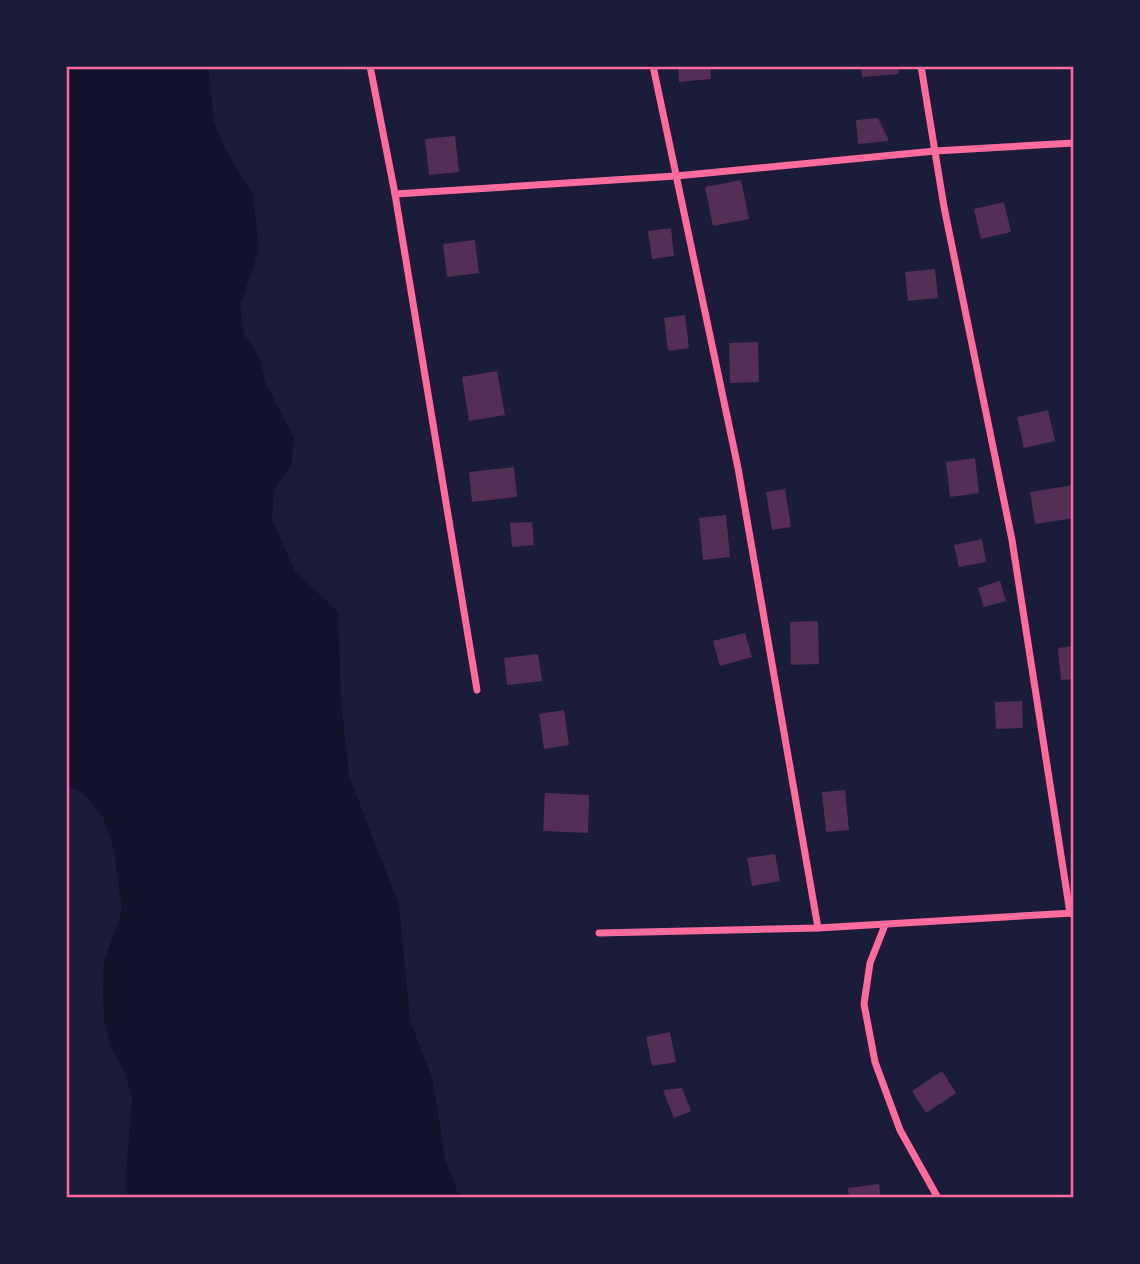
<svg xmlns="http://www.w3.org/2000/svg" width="1140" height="1264" font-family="'Noto Sans',sans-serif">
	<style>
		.water { fill: #12122b }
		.building { fill: #542f53 }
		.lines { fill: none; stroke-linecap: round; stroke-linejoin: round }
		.minor { stroke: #ff6b9d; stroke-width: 7 }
		.neatline { fill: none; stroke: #ff6b9d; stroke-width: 2.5 }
	</style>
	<rect width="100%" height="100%" fill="#1b1b3a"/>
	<polygon class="water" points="66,67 208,67 214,121 223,146 253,194 259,250 240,306 244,334 259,357 266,384 294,438 291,465 274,490 272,519 294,570 338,612 341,701 349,776 399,905 410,1021 432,1077 445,1158 459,1197 130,1198 125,1188 132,1098 124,1071 110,1046 104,1018 103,990 104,961 122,911 114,849 103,817 84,794 67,785"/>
	<g class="building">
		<polygon points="678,66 710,66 711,79 679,82"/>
		<polygon points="861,66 898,66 899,74 862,77"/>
		<polygon points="878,118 889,141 858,144 856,120"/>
		<polygon points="455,136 459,172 429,175 425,139"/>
		<polygon points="741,180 749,219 713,226 705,187"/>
		<polygon points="1004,202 1011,232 981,239 974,209"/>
		<polygon points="671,228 674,256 652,259 648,231"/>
		<polygon points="475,240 479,273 447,277 443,244"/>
		<polygon points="935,269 938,298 908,301 905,272"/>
		<polygon points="685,315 689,348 668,351 664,318"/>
		<polygon points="758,342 759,382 730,383 729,343"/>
		<polygon points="497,371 505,415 469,421 462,377"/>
		<polygon points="1048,410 1055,441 1024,448 1017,417"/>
		<polygon points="975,458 979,493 950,497 946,462"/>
		<polygon points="514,467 517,497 472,502 469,472"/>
		<polygon points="1074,485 1074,518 1035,524 1030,492"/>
		<polygon points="785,489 791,527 772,530 766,492"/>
		<polygon points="726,515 730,557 703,560 699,518"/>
		<polygon points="532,522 534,545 512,547 510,523"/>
		<polygon points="982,539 986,562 959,567 954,545"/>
		<polygon points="1000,581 1006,601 984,607 978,588"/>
		<polygon points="818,621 819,664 791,665 790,622"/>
		<polygon points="745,633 752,657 720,666 713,641"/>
		<polygon points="1074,646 1074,679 1061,680 1058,648"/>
		<polygon points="538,654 542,681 507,685 504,658"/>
		<polygon points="1022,701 1023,728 996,729 995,702"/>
		<polygon points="564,710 569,745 544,749 539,714"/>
		<polygon points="845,790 849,830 826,832 822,792"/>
		<polygon points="545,793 589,795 588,833 543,831"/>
		<polygon points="775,854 780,881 752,886 747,858"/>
		<polygon points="670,1032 676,1062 652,1066 646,1037"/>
		<polygon points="942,1071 956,1093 926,1113 912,1091"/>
		<polygon points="682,1088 691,1111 674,1118 663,1090"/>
		<polygon points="879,1184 881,1198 849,1198 848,1188"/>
	</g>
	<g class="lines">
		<g class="minor">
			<polyline points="370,66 395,194 477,690"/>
			<polyline points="653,66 738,468 818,928"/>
			<polyline points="921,66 944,207 1012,540 1070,913"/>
			<polyline points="395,194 676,176 935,151 1074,143"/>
			<polyline points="885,925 870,963 864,1004 875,1062 900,1130 938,1198"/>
			<polyline points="599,933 818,928 1073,913"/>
		</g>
	</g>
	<rect width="1140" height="1264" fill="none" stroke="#1b1b3a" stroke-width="136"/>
	<rect x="68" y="68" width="1004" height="1128" class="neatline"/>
</svg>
